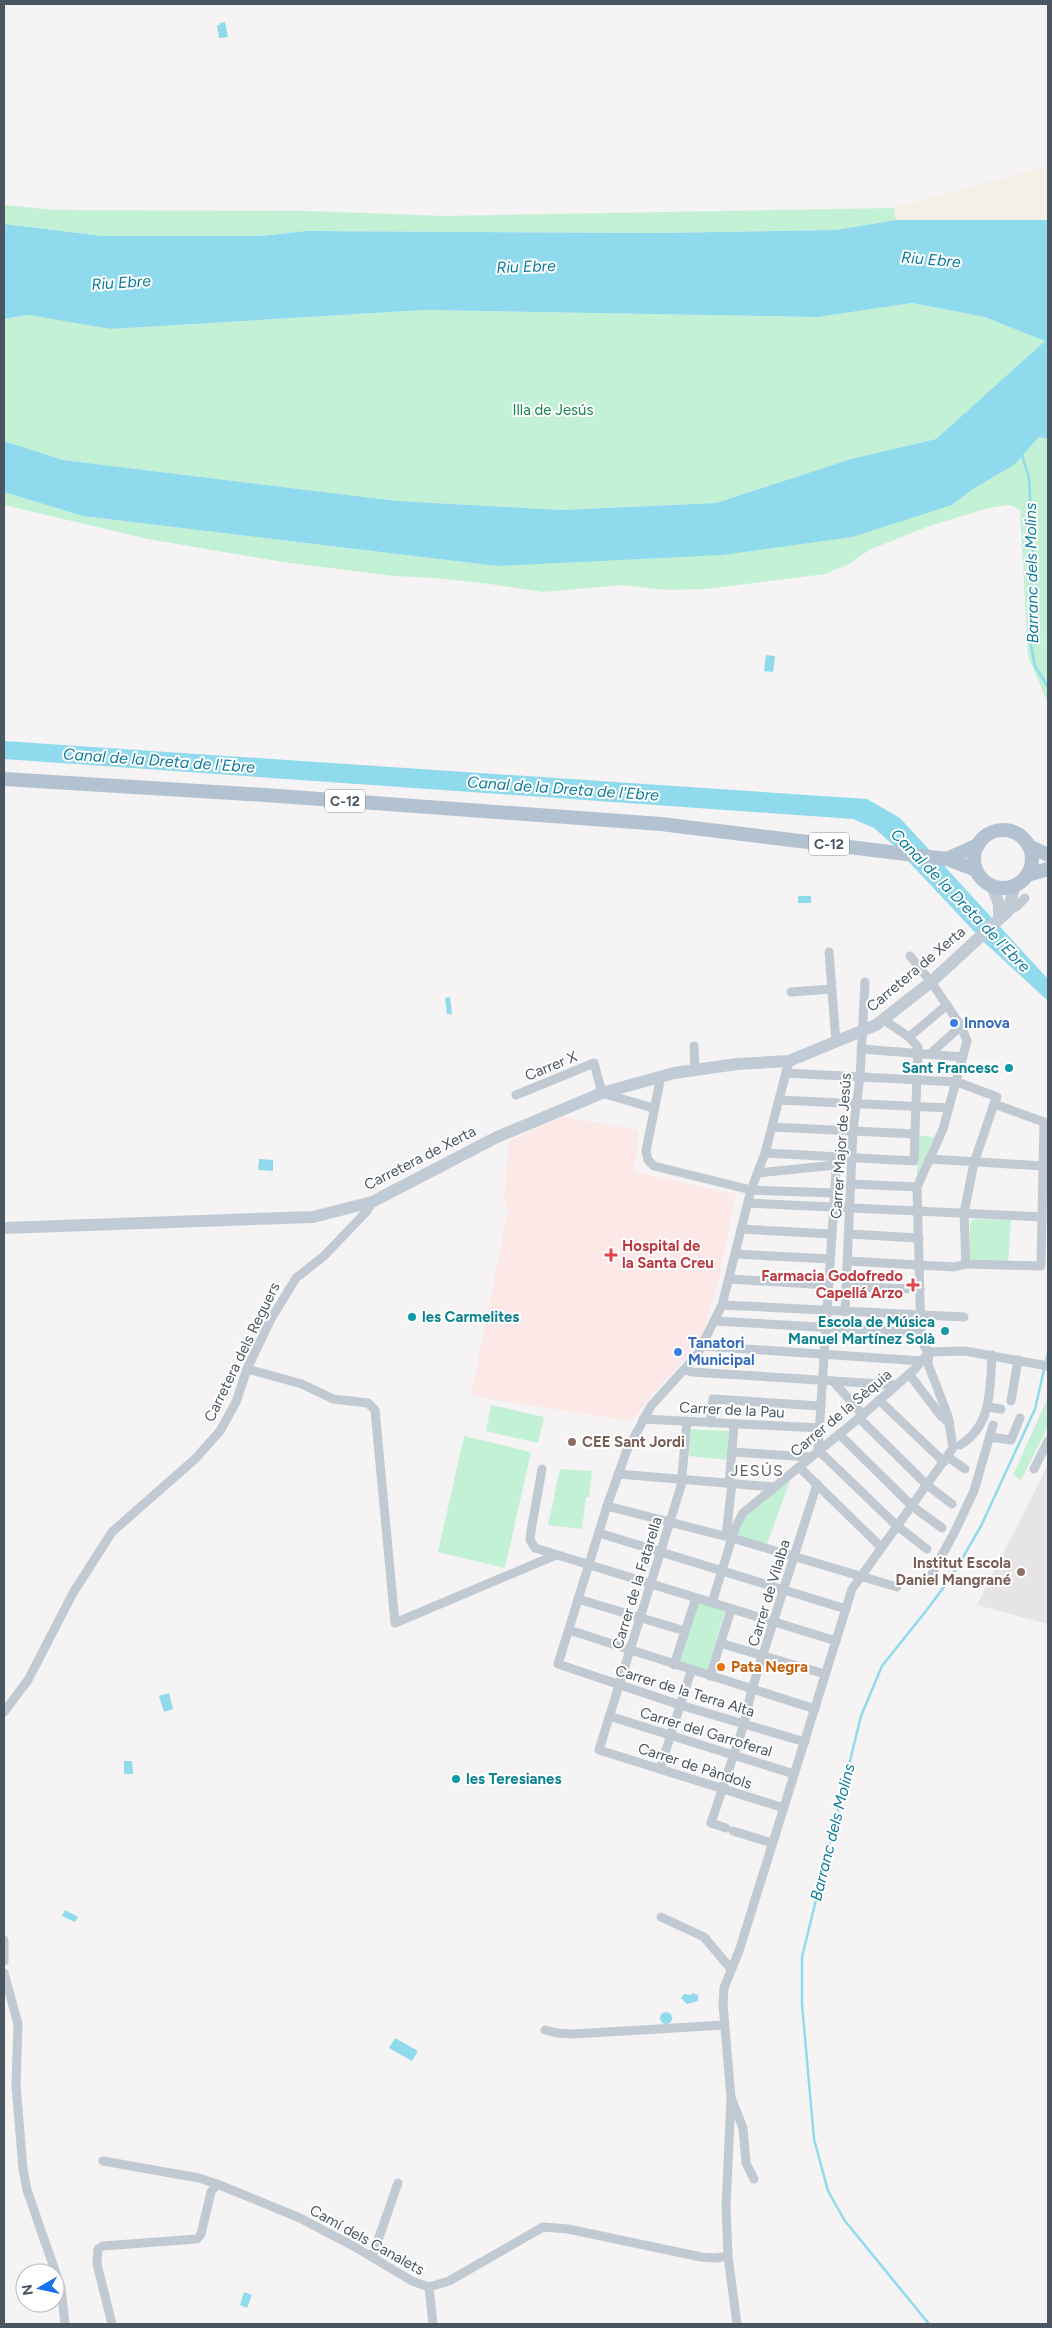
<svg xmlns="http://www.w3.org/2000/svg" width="1052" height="2328" font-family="Figtree,sans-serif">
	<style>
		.education { fill: #e6e4e5 }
		.medical { fill: #fce8e6 }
		.green { fill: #c3f1d5 }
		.sand { fill: #f5f0e5 }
		.water { fill: #90daee }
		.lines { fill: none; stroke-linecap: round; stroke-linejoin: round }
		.stream { stroke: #90daee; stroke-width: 2.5 }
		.street { stroke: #c1cad2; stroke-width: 9 }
		.secondary { stroke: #c1cbd6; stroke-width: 12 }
		.primary { stroke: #b3c2d1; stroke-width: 14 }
		.shop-dot { fill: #3f7fe0; stroke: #fff; stroke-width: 2 }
		.culture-dot { fill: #0f9aa8; stroke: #fff; stroke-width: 2 }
		.health-dot { fill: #e0444e; stroke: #fff; stroke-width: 2 }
		.education-dot { fill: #8d6e63; stroke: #fff; stroke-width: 2 }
		.food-dot { fill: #e8710a; stroke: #fff; stroke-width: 2 }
		.labels { text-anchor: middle; stroke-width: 4; stroke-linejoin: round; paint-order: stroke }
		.shield { fill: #fff; stroke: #808990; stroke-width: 1 }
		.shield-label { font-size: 14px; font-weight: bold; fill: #4a5661 }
		.park-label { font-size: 15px; fill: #17864f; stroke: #fff }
		.street-label { font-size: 15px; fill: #4a5661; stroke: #fff }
		.shop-label { font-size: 15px; font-weight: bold; fill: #366cbe; stroke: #fff; text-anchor: start }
		.culture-label { font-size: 15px; font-weight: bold; fill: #0d838f; stroke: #fff; text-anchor: end }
		.health-label { font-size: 15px; font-weight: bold; fill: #be3a42; stroke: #fff; text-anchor: start }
		.education-label { font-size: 15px; font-weight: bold; fill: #785e54; stroke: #fff; text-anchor: start }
		.food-label { font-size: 15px; font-weight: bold; fill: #c56008; stroke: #fff; text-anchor: start }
		.water-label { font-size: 16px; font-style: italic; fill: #0c7c9b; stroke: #fff }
		.neighbourhood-label { font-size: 16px; letter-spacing: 1px; fill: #5f6368; stroke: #fff }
	</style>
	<rect width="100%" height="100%" fill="#f5f3f3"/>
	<polygon class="education" points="1048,1465 1048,1624 977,1605"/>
	<polygon class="medical" points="562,1117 639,1130 634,1172 736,1194 718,1282 701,1339 681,1363 654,1392 632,1421 471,1396 508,1210 504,1200 509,1141"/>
	<g class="green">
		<polygon points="4,205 56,210 311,211 443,216 894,208 896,220 836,230 657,233 306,231 261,236 103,236 4,224"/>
		<polygon points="912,303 985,317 1046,340 936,439 851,459 716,503 562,510 397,501 63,460 4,441 4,319 28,315 111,329 424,310 818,317"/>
		<polygon points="1039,437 1048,439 1048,704 1028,656 1020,510 1013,506 1006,505 985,509 929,526 869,550 849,564 825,574 706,589 666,590 623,585 543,592 490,584 435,578 394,576 283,562 148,539 4,505 4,492 83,516 497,566 952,505 973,489 1014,465"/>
		<polygon points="917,1135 934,1137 917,1176"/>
		<polygon points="974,1219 1011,1220 1008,1263 975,1262 970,1257 970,1223"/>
		<polygon points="1048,1397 1048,1426 1021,1480 1013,1475"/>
		<polygon points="491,1405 544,1417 538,1443 486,1431"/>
		<polygon points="691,1429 729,1431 727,1460 689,1456"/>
		<polygon points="464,1436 531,1452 505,1568 438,1552"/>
		<polygon points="560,1469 592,1471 589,1497 586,1497 582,1529 548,1525"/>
		<polygon points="786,1481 790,1481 767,1544 737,1535 744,1515"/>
		<polygon points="700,1602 725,1611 707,1671 681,1664 679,1660 697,1604"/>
	</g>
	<polygon class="sand" points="1048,166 1048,220 896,220 894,208"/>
	<g class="water">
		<polygon points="225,22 228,37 219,38 217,25 220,25 220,23"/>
		<polygon points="896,220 1048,220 1048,439 1039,437 1014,465 973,489 952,505 852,537 722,555 497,566 83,516 4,492 4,441 63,460 397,501 562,510 716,503 851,459 936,439 1045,341 985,317 912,303 818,317 424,310 111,329 28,315 4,319 4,224 103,236 261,236 306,231 657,233 836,230"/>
		<polygon points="766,655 775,656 773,672 764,671"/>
		<polygon points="4,741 867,799 900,818 1048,979 1048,1001 985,943 892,844 874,828 853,819 4,759"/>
		<rect x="798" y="896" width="13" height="7"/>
		<polygon points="450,997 452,1014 447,1014 445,998"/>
		<polygon points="259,1159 273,1160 273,1171 258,1170"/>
		<polygon points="169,1693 173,1709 164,1712 159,1696"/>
		<polygon points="124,1761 132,1761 133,1774 124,1774"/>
		<polygon points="65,1910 78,1917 75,1922 62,1916"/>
		<polygon points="692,1993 698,1995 698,2001 687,2004 681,1998 684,1994 691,1995"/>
		<circle cx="666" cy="2018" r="6"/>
		<polygon points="395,2038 418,2051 412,2061 389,2048"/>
		<polygon points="244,2292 252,2295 247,2308 240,2305"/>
	</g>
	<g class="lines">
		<g class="stream">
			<polyline points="1022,455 1029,478 1033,557 1029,636 1035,666 1048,687"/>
			<polyline points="929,2324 845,2221 828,2191 814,2139 802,2004 802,1957 861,1716 882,1666 926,1611 952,1576 981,1526 1035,1409 1048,1352"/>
		</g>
		<g class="street">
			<polyline points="1008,911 1016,907 1025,898"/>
			<polyline points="829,952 836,1042"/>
			<polyline points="791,992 831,989"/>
			<polyline points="909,1037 947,1005"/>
			<polyline points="694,1046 695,1070"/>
			<polyline points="861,1049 963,1057"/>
			<polyline points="930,1054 961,1026"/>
			<polyline points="789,1061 765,1153 751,1190 722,1305 697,1355 651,1406 627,1450 607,1506 558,1664 680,1705 805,1742"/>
			<polyline points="786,1073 957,1082 997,1097 994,1104 1044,1122 1041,1266 966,1264 954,1267 848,1261"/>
			<polyline points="661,1076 646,1151 648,1160 654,1166 751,1190 834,1193"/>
			<polyline points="516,1095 594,1063 602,1093 653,1108"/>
			<polyline points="779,1100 949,1108"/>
			<polyline points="772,1127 915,1134"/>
			<polyline points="765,1153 914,1161 918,1047 909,1037 884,1020"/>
			<polyline points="837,1156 818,1450 897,1526 927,1549"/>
			<polyline points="929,1159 1043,1166"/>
			<polyline points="758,1173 836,1165"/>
			<polyline points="851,1184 917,1187"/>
			<polyline points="748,1203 1042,1217"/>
			<polyline points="741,1229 831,1234"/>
			<polyline points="848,1234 919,1238"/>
			<polyline points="735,1254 830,1259"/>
			<polyline points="966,1264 964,1213 974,1163 994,1104"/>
			<polyline points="729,1279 828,1285"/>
			<polyline points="846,1287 920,1289"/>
			<polyline points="722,1305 964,1317"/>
			<polyline points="845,1312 853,1130 860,1077 865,982"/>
			<polyline points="715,1321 921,1333"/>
			<polyline points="702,1346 922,1361"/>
			<polyline points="929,1352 965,1351 1048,1366"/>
			<polyline points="247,1369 302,1384 333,1399 368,1403 375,1410 395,1623 556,1555"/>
			<polyline points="685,1370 692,1372 896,1385"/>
			<polyline points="909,1374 941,1416 950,1424"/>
			<polyline points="833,1381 863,1415"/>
			<polyline points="879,1400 944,1462"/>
			<polyline points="1011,1401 1018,1360"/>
			<polyline points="988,1407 1001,1409"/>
			<polyline points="859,1418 927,1485 952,1504"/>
			<polyline points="643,1419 820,1428"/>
			<polyline points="687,1422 681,1486 599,1750 784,1808"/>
			<polyline points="710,1423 713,1399 821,1406"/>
			<polyline points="839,1434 912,1506 942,1528"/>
			<polyline points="990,1437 1011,1440 1020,1418"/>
			<path d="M960,1445C992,1426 990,1388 992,1355"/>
			<polyline points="732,1452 810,1457"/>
			<polyline points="948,1457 965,1469"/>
			<polyline points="799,1467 881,1547"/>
			<polyline points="542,1469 531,1531 530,1540 535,1548 836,1641"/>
			<polyline points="1034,1469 1048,1441"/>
			<polyline points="618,1474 774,1487"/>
			<polyline points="729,1484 734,1425"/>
			<polyline points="607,1506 732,1538 897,1587"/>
			<polyline points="599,1533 846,1609"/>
			<polyline points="726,1536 732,1484"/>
			<polyline points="932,1574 954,1533 974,1491 993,1425"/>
			<polyline points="578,1599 685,1631"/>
			<polyline points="712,1603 735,1528 743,1513 859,1418 916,1368 929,1352"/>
			<polyline points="569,1630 815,1709"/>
			<polyline points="720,1643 825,1674"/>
			<polyline points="674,1665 696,1598"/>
			<polyline points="710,1676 731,1610"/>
			<polyline points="4,1712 28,1680 73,1593 112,1532 195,1459 220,1431 236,1402 247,1369 271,1319 296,1278 324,1256 367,1211 372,1202"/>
			<polyline points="609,1716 794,1774"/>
			<polyline points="660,1769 691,1671"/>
			<polyline points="726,1828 711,1823 744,1724 752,1689 817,1484"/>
			<polyline points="733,1831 772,1843"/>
			<polyline points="661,1917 704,1937 731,1969"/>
			<polyline points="4,1940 4,1961"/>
			<polyline points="4,1973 18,2024 16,2085 23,2169 27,2190 61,2288 65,2324"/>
			<polyline points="545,2030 557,2033 574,2034 724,2025"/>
			<polyline points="732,2100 743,2128 746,2163 754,2179"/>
			<polyline points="103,2161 199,2178 217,2184 300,2218 355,2247 412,2281 429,2287 449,2281 543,2227 568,2229 701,2257 716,2258 728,2256"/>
			<polyline points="372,2257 398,2183"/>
			<polyline points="429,2287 433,2324"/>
			<polyline points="112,2324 97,2264 98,2249 103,2246 197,2239 201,2234 211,2192 217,2184"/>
			<polyline points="737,2324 728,2256 726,2207 731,2098 723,2004 724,1988 739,1951 852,1589 953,1448 948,1416 928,1364 929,1352 924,1346 921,1339 917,1187 943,1129 967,1041 961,1026 931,982 910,956"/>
		</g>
		<g class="secondary">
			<polyline points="992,886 999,904 999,919"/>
			<polyline points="4,1228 313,1217 372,1202 497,1137 602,1093 674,1073 737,1064 789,1061 876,1025 931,982 1008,911 1015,885"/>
		</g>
		<g class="primary">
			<polyline points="4,779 265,795 661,824 947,859 976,870"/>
			<circle cx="1003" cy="859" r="29"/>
			<polyline points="1029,846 1048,855"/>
			<polyline points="947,859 978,845"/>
			<polyline points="1027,875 1048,869"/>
		</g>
	</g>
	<g class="shop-dot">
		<circle cx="954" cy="1023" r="5"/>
		<circle cx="678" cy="1352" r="5"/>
	</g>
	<g class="culture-dot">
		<circle cx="1009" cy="1068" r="5"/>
		<circle cx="412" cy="1317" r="5"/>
		<circle cx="945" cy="1331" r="5"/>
		<circle cx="456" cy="1779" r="5"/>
	</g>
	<g class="health-dot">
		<path d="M608.5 1247.5h5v5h5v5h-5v5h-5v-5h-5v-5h5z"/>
		<path d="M910.5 1277.5h5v5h5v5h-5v5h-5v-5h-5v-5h5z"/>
	</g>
	<g class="education-dot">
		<circle cx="572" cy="1442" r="5"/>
		<circle cx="1021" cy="1572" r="5"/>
	</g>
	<circle class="food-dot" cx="721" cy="1667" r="5"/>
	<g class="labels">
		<g class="shield">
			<rect x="325" y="789.5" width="40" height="23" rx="4"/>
			<rect x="809" y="832.5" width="40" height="23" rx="4"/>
		</g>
		<g class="shield-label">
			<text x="345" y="806">C-12</text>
			<text x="829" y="849">C-12</text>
		</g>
		<g class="park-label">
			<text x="553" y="415">Illa de Jesús</text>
		</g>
		<g class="street-label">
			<text transform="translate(916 969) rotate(-40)" y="5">Carretera de Xerta</text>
			<text transform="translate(551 1066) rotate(-22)" y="5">Carrer X</text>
			<text transform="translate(841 1146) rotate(-86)" y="5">Carrer Major de Jesús</text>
			<text transform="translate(420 1158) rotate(-27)" y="5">Carretera de Xerta</text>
			<text transform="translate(242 1352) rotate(-64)" y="5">Carretera dels Reguers</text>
			<text transform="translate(732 1410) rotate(3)" y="5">Carrer de la Pau</text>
			<text transform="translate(841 1413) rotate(-40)" y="5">Carrer de la Sèquia</text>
			<text transform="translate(637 1583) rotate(-73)" y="5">Carrer de la Fatarella</text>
			<text transform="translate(769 1593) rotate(-73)" y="5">Carrer de Vilalba</text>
			<text transform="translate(685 1691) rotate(17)" y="5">Carrer de la Terra Alta</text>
			<text transform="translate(706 1732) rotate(17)" y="5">Carrer del Garroferal</text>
			<text transform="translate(695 1766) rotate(18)" y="5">Carrer de Pàndols</text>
			<text transform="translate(367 2240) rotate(29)" y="5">Camí dels Canalets</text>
		</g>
		<g class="shop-label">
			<text x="964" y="1028">Innova</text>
			<text x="688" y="1348">Tanatori<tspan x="688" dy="17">Municipal</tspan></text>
		</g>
		<g class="culture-label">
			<text x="999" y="1073">Sant Francesc</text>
			<text x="422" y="1322" text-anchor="start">les Carmelites</text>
			<text x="935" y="1327">Escola de Música<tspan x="935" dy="17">Manuel Martínez Solà</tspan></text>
			<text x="466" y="1784" text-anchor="start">les Teresianes</text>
		</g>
		<g class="health-label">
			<text x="622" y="1251">Hospital de<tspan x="622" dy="17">la Santa Creu</tspan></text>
			<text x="903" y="1281" text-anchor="end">Farmacia Godofredo<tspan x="903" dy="17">Capellá Arzo</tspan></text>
		</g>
		<g class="education-label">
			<text x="582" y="1447">CEE Sant Jordi</text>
			<text x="1011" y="1568" text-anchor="end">Institut Escola<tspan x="1011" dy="17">Daniel Mangrané</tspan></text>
		</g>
		<g class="food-label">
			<text x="731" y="1672">Pata Negra</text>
		</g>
		<g class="water-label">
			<text transform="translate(931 259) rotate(5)" y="6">Riu Ebre</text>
			<text transform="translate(526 266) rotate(-2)" y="6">Riu Ebre</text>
			<text transform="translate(121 282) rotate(-4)" y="6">Riu Ebre</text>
			<text transform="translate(1031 573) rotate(-91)" y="6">Barranc dels Molins</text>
			<text transform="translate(159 760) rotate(4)" y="6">Canal de la Dreta de l'Ebre</text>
			<text transform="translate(563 788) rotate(4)" y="6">Canal de la Dreta de l'Ebre</text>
			<text transform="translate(961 900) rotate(46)" y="6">Canal de la Dreta de l'Ebre</text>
			<text transform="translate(832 1832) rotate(-76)" y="6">Barranc dels Molins</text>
		</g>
		<g class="neighbourhood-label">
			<text x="757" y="1476">JESÚS</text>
		</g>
	</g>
	<rect width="1052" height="2328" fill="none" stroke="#4a5661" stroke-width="10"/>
	<g transform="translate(40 2288) rotate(261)"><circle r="24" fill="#ffffff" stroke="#b7bbc0"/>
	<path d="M0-4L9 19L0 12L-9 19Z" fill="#1a73e8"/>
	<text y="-8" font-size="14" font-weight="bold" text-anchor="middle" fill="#4a5661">N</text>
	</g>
</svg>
